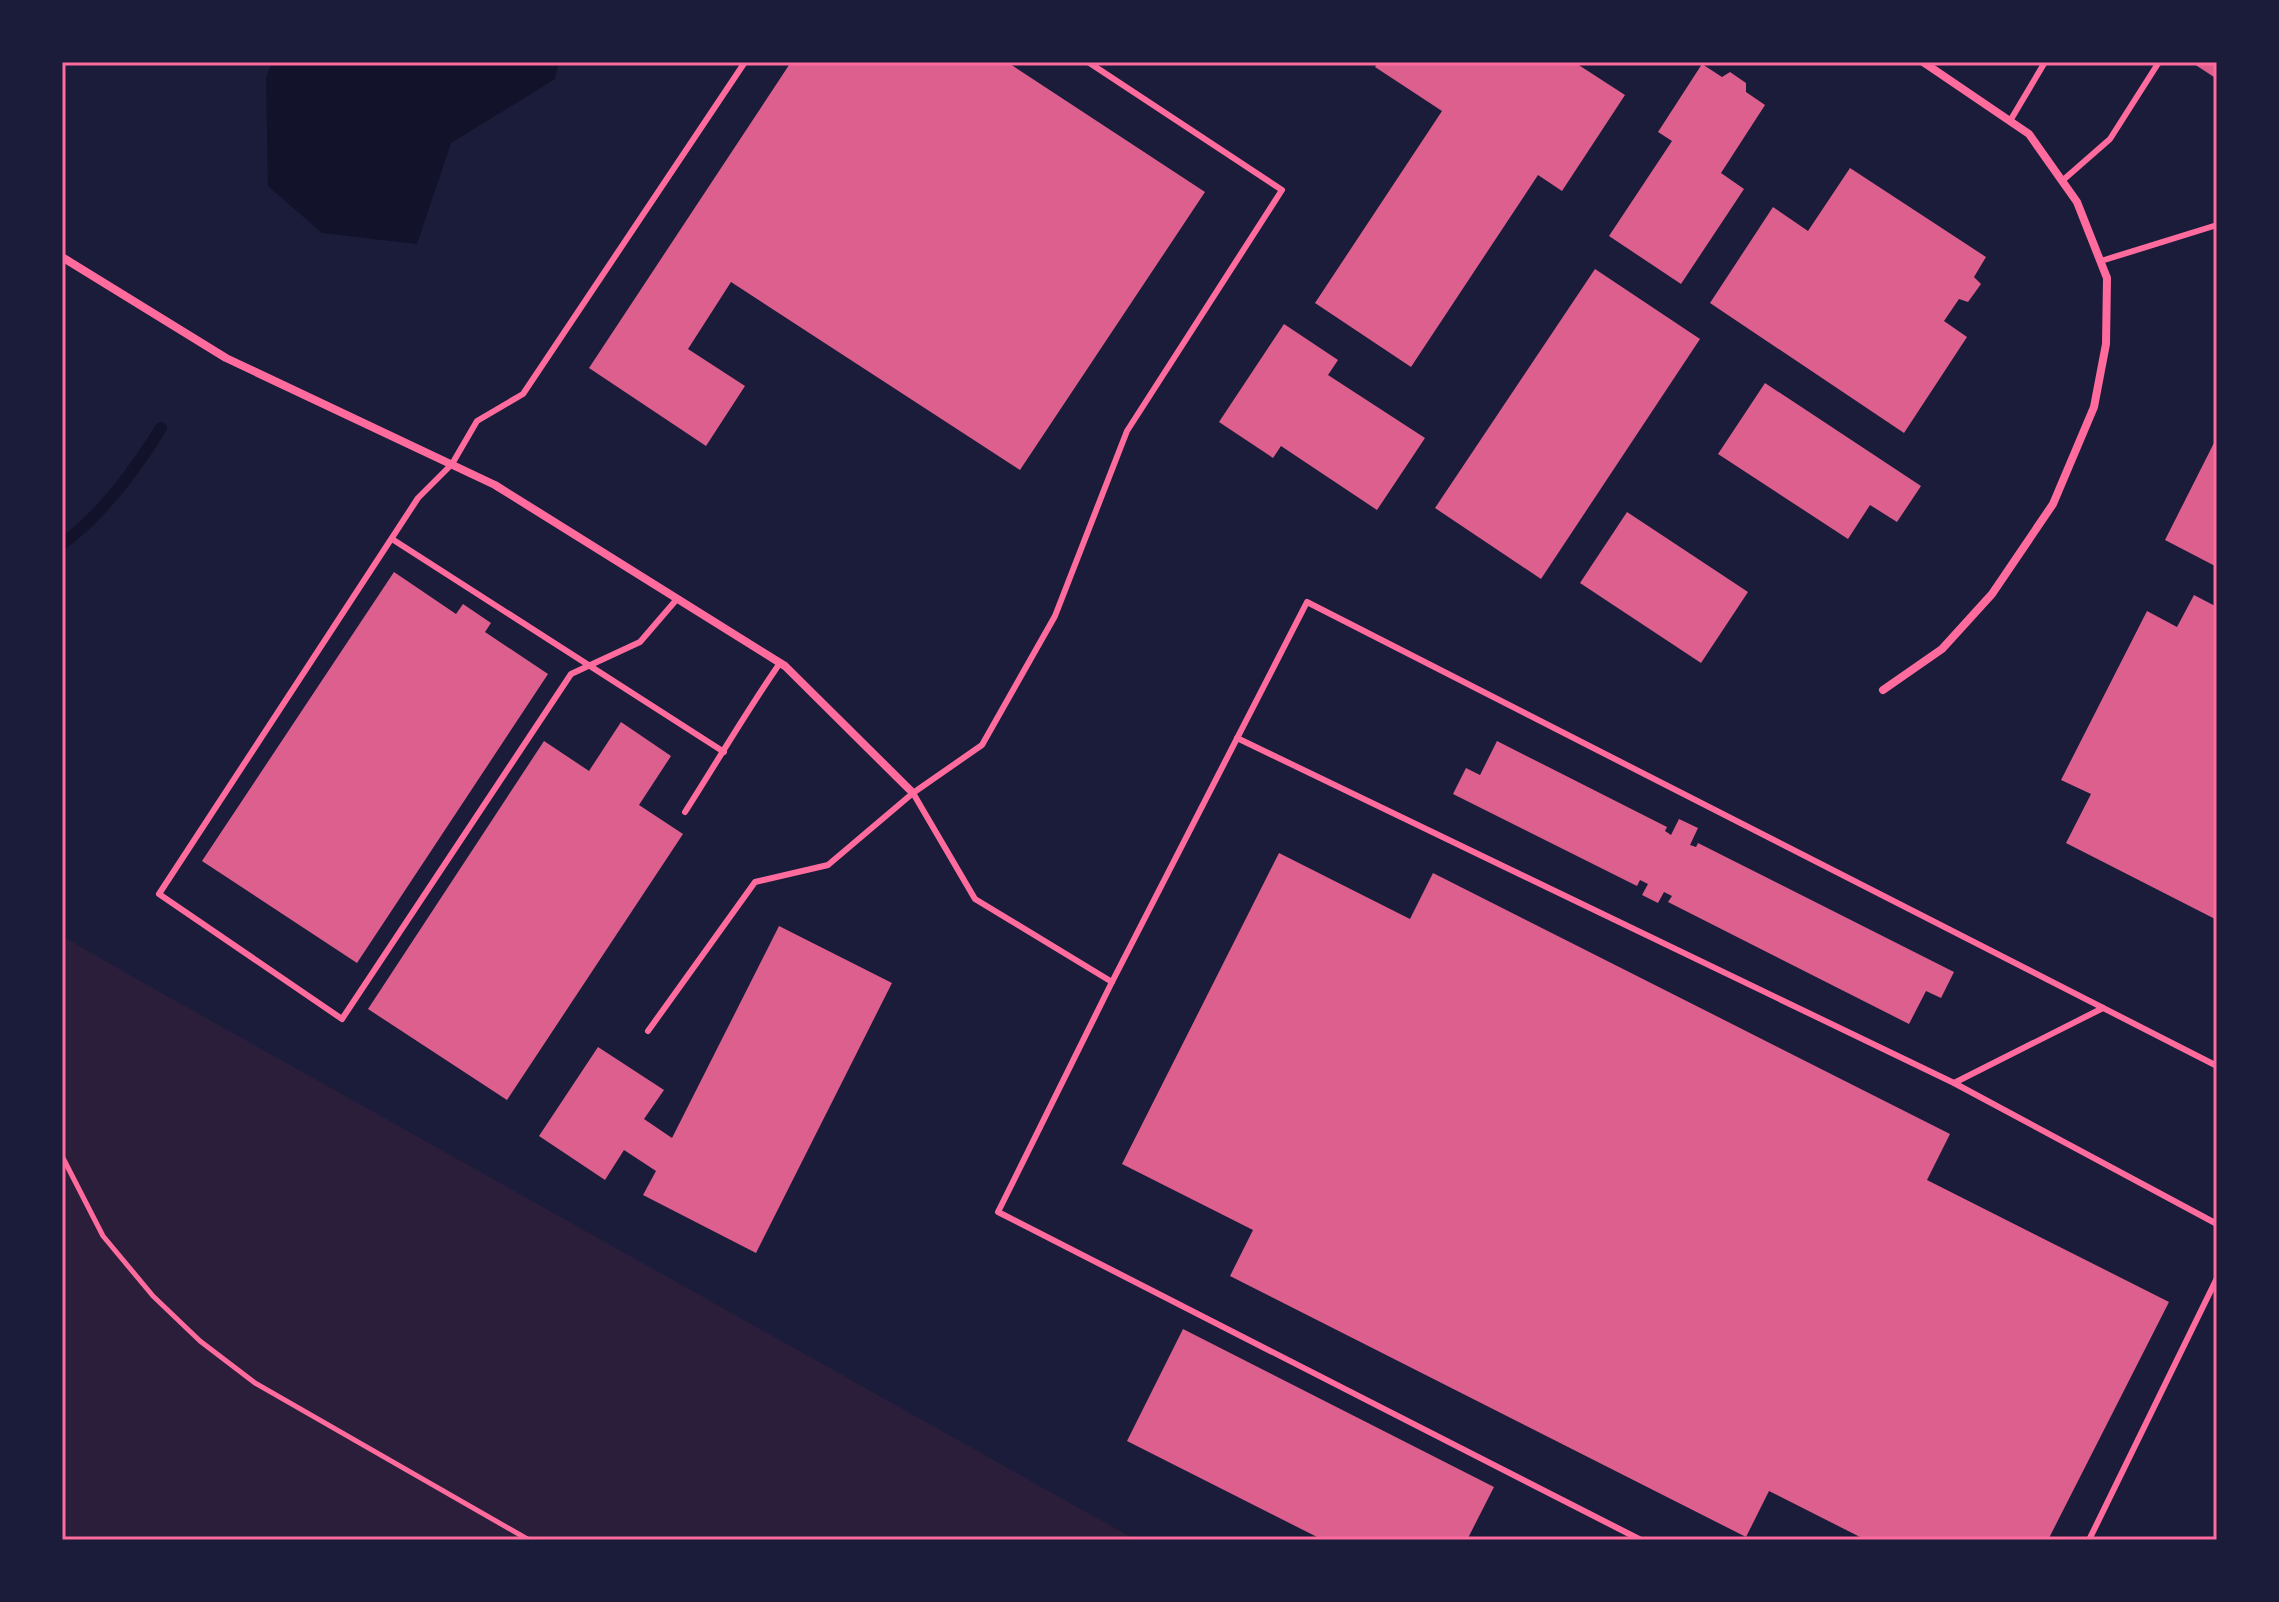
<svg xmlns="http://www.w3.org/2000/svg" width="2279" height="1602" font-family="Inter,sans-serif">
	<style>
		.green { fill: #2a1e3b }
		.water { fill: #12122b }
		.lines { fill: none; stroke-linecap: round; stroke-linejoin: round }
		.stream { stroke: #12122b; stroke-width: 12 }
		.building { fill: #dd5f8e }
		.path { stroke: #ff6b9d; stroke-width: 5 }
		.service { stroke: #ff6b9d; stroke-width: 6 }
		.minor { stroke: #ff6b9d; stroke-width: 8 }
		.neatline { fill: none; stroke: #ff6b9d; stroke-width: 3 }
	</style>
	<rect width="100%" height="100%" fill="#1b1b3a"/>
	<polygon class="green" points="62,936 142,982 1136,1540 62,1540"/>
	<polygon class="water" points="272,62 559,62 555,79 451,143 417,244 322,233 268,186 266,78"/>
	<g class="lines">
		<path class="stream" d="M62,544C102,515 135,470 161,428"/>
	</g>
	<g class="building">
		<polygon points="791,62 1007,62 1205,192 1020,470 731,282 688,349 745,386 706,446 589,368"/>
		<polygon points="1378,62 1574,62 1625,95 1562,191 1538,175 1411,367 1315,303 1442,111 1375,67"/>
		<polygon points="2191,62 2217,62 2217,79"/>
		<polygon points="1702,64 1722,77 1730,72 1746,83 1746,92 1765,105 1721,173 1744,189 1681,284 1609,236 1672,141 1658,132"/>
		<polygon points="1850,168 1986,257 1974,277 1981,284 1968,302 1959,299 1944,321 1967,337 1904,433 1710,303 1773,207 1808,231"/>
		<polygon points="1595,269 1700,339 1541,579 1435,508"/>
		<polygon points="1284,324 1338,360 1328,375 1425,438 1377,510 1281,446 1273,458 1219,422"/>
		<polygon points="1765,383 1921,486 1897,522 1870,505 1848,539 1718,454"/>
		<polygon points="2217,437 2217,567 2165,540"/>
		<polygon points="1627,512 1748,592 1701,663 1580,583"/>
		<polygon points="394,572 456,614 463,604 491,623 485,632 548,674 357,963 202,861"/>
		<polygon points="2194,595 2217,607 2217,920 2066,843 2091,794 2061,780 2147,611 2177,627"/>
		<polygon points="621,722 671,756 639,805 683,834 507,1100 368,1009 544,741 589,771"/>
		<polygon points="1497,741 1667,827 1665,831 1671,835 1679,819 1698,828 1690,845 1696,847 1698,843 1954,972 1941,998 1926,991 1909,1024 1668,902 1672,896 1664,892 1658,903 1642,895 1648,884 1640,880 1637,886 1453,794 1466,768 1480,775"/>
		<polygon points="1279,853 1410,919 1433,873 1950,1134 1927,1180 2169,1302 2048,1540 1866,1540 1769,1491 1746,1537 1230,1276 1253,1230 1122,1164"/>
		<polygon points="779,926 892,983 756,1253 643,1195 656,1171 624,1150 605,1180 539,1136 598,1047 664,1090 644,1119 672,1138"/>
		<polygon points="1183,1329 1494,1487 1467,1540 1323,1540 1127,1441"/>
	</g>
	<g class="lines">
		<polyline class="path" points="62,1156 103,1236 153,1296 200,1341 255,1383 529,1540"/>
		<g class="service">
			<polyline points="2010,121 2045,62"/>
			<polyline points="2062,181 2110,139 2159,62"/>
			<polyline points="2101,261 2217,225"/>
			<polyline points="392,539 724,752"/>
			<polyline points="677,599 640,642 571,674 342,1019 159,894 418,498 452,464 477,421 523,394 745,62"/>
			<polyline points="1237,738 1954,1083 2103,1008"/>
			<polyline points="913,793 975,899 1112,982"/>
			<path d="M685,812C717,762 746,712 780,663"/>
			<polyline points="648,1031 755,882 828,865 913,793 982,745 1055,616 1127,431 1282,190 1088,62"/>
			<polyline points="1954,1083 2217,1224"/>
			<polyline points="1641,1540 998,1212 1112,982 1307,602 2217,1066"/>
			<polyline points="2089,1540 2217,1278"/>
		</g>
		<g class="minor">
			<polyline points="62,257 226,358 495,485 785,666 913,793"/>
			<polyline points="1883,690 1942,649 1992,594 2053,504 2094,407 2106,344 2107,278 2077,202 2029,134 1923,62"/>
		</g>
	</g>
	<rect width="2279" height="1602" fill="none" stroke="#1b1b3a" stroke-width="128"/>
	<rect x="64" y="64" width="2151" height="1474" class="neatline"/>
</svg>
